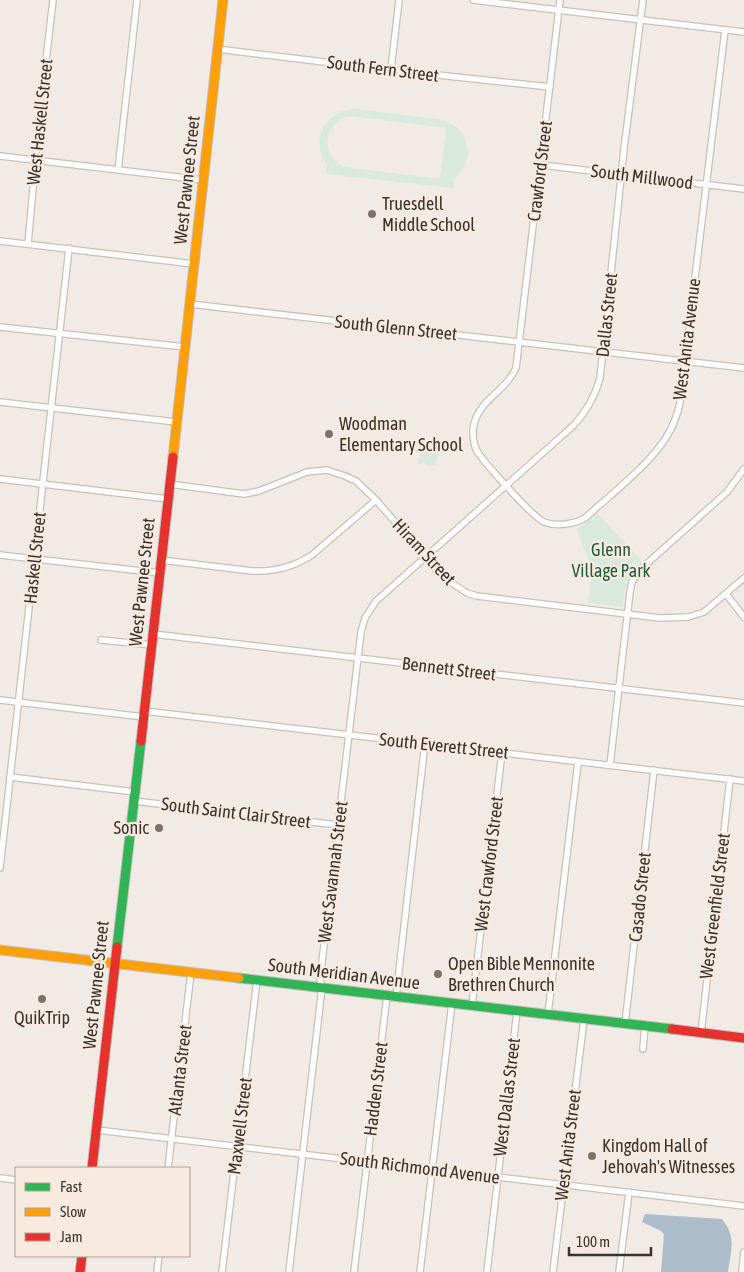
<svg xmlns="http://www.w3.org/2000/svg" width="744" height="1272" font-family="'Asap Condensed',sans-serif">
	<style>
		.green { fill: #dae9dd; fill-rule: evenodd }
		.water { fill: #adbcca }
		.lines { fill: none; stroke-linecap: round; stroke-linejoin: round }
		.street-casing { stroke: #c7c1bc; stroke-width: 8 }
		.fast-casing { stroke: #c7c1bc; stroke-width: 11 }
		.slow-casing { stroke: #c7c1bc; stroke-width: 11 }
		.jam-casing { stroke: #c7c1bc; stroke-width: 11 }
		.street { stroke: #fdfcfb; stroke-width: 5.5 }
		.fast { stroke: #30b455; stroke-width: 9 }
		.slow { stroke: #ff9f0a; stroke-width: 9 }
		.jam { stroke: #e5322d; stroke-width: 9 }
		.poi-dot { fill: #7a746f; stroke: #f8eadf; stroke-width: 2 }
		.labels { text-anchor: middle; stroke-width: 4.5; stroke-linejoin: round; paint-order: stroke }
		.street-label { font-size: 18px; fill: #393430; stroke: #f8eadf }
		.poi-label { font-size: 18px; fill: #393430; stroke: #f8eadf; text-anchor: start }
		.park-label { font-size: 18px; fill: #215c43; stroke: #f8eadf }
	</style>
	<rect width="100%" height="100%" fill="#f2ebe5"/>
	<g class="green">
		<path d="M357,109L444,120L457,127L466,139L468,154L464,168L454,179L453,188L326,174L327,165C309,140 326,108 357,109ZM351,116L446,128L440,178H432L345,167C319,157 323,121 351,116Z"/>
		<polygon points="425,442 434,446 440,454 435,465 427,466 424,462 421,464 417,464"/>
		<path d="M597,513L642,561C627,576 625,586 623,607L588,603L592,570L577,529Z"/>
	</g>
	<path class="water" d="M645,1214L722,1219C737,1238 731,1250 728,1272H661L664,1234L661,1231L642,1222Z"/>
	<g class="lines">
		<defs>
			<g id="street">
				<polyline points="473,0 744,32"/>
				<path d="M560,0L516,368C505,393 476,400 473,430C473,436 473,443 476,449C481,460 533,517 544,522C557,527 574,524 585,518C613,492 661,457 674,422C682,403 683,382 685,361L725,30"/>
				<polyline points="217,49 391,70 550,87"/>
				<polyline points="391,70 399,0"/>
				<polyline points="0,156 203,180"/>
				<polyline points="541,165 744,189"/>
				<polyline points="118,170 137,0"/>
				<polyline points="0,241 194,264"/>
				<polyline points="28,244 39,122 53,0"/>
				<polyline points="190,304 744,368"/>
				<polyline points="0,327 185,347"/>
				<polyline points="0,402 176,422"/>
				<polyline points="0,479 168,499"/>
				<polyline points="169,484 244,494 259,491 307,472 327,470 345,476 356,481 376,500 435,568 449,581 467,593 477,596 660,618 688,617 704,612 744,578"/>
				<polyline points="0,555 160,573"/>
				<path d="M161,560L252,571C275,572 294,567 312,555L376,500"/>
				<polyline points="726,594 744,617"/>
				<polyline points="153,634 744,703"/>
				<polyline points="101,640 152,645"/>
				<polyline points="0,700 144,717"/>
				<polyline points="144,711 744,781"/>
				<polyline points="610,765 630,592 632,582 642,568 727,492 744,469"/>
				<polyline points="10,777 135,792"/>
				<polyline points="134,801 338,825"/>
				<polyline points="0,868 69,248"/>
				<polyline points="396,997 425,743"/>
				<polyline points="472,1005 502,752"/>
				<polyline points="548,1014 578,762"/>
				<polyline points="625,1024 654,770"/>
				<polyline points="701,1033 730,779"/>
				<polyline points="643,1049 645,1026"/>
				<polyline points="97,1130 744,1206"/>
				<polyline points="168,1168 191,972"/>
				<polyline points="0,1178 16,1180"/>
				<polyline points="157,1272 159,1256"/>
				<polyline points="222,1272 257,980"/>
				<path d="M289,1272L322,988L320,979L361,632L365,618L376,601L573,426C586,412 595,397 600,378L624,149L643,0"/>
				<polyline points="354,1272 387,996"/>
				<polyline points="420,1272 452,1003"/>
				<polyline points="487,1272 517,1011"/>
				<polyline points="553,1272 584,1019"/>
				<polyline points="619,1272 629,1192"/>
				<polyline points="742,1272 744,1252"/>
			</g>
			<g id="fast">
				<polyline points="117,947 141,741"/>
				<polyline points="239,978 672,1029"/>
			</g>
			<g id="slow">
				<polyline points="173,457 223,0"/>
				<polyline points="0,950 239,978"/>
			</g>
			<g id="jam">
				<polyline points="141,741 173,457"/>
				<polyline points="672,1029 744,1038"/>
				<polyline points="92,1168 117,947"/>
				<polyline points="80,1272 82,1256"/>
			</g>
		</defs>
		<use href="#street" class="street-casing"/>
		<use href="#fast" class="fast-casing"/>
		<use href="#slow" class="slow-casing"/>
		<use href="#jam" class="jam-casing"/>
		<use href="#street" class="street"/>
		<use href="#fast" class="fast"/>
		<use href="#slow" class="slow"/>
		<use href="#jam" class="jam"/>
	</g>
	<g class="poi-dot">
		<circle cx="372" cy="214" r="5"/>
		<circle cx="329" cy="434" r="5"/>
		<circle cx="159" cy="828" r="5"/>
		<circle cx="438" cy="974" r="5"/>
		<circle cx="42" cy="999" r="5"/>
		<circle cx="592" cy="1156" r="5"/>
	</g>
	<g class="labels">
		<g class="street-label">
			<text transform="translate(383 69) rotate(7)" y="6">South Fern Street</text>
			<text transform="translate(40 122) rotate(-84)" y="6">West Haskell Street</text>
			<text transform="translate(540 171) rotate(-83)" y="6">Crawford Street</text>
			<text transform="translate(642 177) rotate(7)" y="6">South Millwood</text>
			<text transform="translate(187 180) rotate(-84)" y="6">West Pawnee Street</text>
			<text transform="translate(607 315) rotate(-84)" y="6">Dallas Street</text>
			<text transform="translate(396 328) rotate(6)" y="6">South Glenn Street</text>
			<text transform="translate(687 339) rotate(-83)" y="6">West Anita Avenue</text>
			<text transform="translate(424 552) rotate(47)" y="6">Hiram Street</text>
			<text transform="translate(35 558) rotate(-84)" y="6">Haskell Street</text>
			<text transform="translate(142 582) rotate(-84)" y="6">West Pawnee Street</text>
			<text transform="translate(449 669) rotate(7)" y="6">Bennett Street</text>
			<text transform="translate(444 746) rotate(6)" y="6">South Everett Street</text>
			<text transform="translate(236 813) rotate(7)" y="6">South Saint Clair Street</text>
			<text transform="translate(489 864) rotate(-83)" y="6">West Crawford Street</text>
			<text transform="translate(333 872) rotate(-83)" y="6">West Savannah Street</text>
			<text transform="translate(640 897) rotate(-84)" y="6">Casado Street</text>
			<text transform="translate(715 906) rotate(-83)" y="6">West Greenfield Street</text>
			<text transform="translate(344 974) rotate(7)" y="6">South Meridian Avenue</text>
			<text transform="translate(96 985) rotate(-84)" y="6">West Pawnee Street</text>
			<text transform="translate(180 1070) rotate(-83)" y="6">Atlanta Street</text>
			<text transform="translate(376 1089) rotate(-83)" y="6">Hadden Street</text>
			<text transform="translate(507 1097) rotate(-83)" y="6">West Dallas Street</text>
			<text transform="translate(240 1126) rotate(-83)" y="6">Maxwell Street</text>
			<text transform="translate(568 1145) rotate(-83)" y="6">West Anita Street</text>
			<text transform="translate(420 1168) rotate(7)" y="6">South Richmond Avenue</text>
		</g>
		<g class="poi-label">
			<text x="382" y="210">Truesdell<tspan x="382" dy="21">Middle School</tspan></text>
			<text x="339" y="430">Woodman<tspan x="339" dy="21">Elementary School</tspan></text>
			<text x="149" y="834" text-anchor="end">Sonic</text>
			<text x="448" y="970">Open Bible Mennonite<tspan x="448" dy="21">Brethren Church</tspan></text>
			<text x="42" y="1024" text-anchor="middle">QuikTrip</text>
			<text x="602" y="1152">Kingdom Hall of<tspan x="602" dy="21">Jehovah's Witnesses</tspan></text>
		</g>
		<g class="park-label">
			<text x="611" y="556">Glenn<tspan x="611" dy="21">Village Park</tspan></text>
		</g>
	</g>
	<rect x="15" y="1167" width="175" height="90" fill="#f8eadf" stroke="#aca199"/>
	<rect x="25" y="1183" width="25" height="8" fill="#30b455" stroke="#aca199"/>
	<text x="60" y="1192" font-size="15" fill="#393430">Fast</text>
	<rect x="25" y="1208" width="25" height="8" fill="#ff9f0a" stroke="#aca199"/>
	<text x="60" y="1217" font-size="15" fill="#393430">Slow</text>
	<rect x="25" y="1233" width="25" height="8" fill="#e5322d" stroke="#aca199"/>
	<text x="60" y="1242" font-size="15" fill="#393430">Jam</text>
	<path d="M569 1247v8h82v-8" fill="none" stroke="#393430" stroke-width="2.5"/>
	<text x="576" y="1247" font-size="15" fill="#393430" stroke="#f8eadf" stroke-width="4" paint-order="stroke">100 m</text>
</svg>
